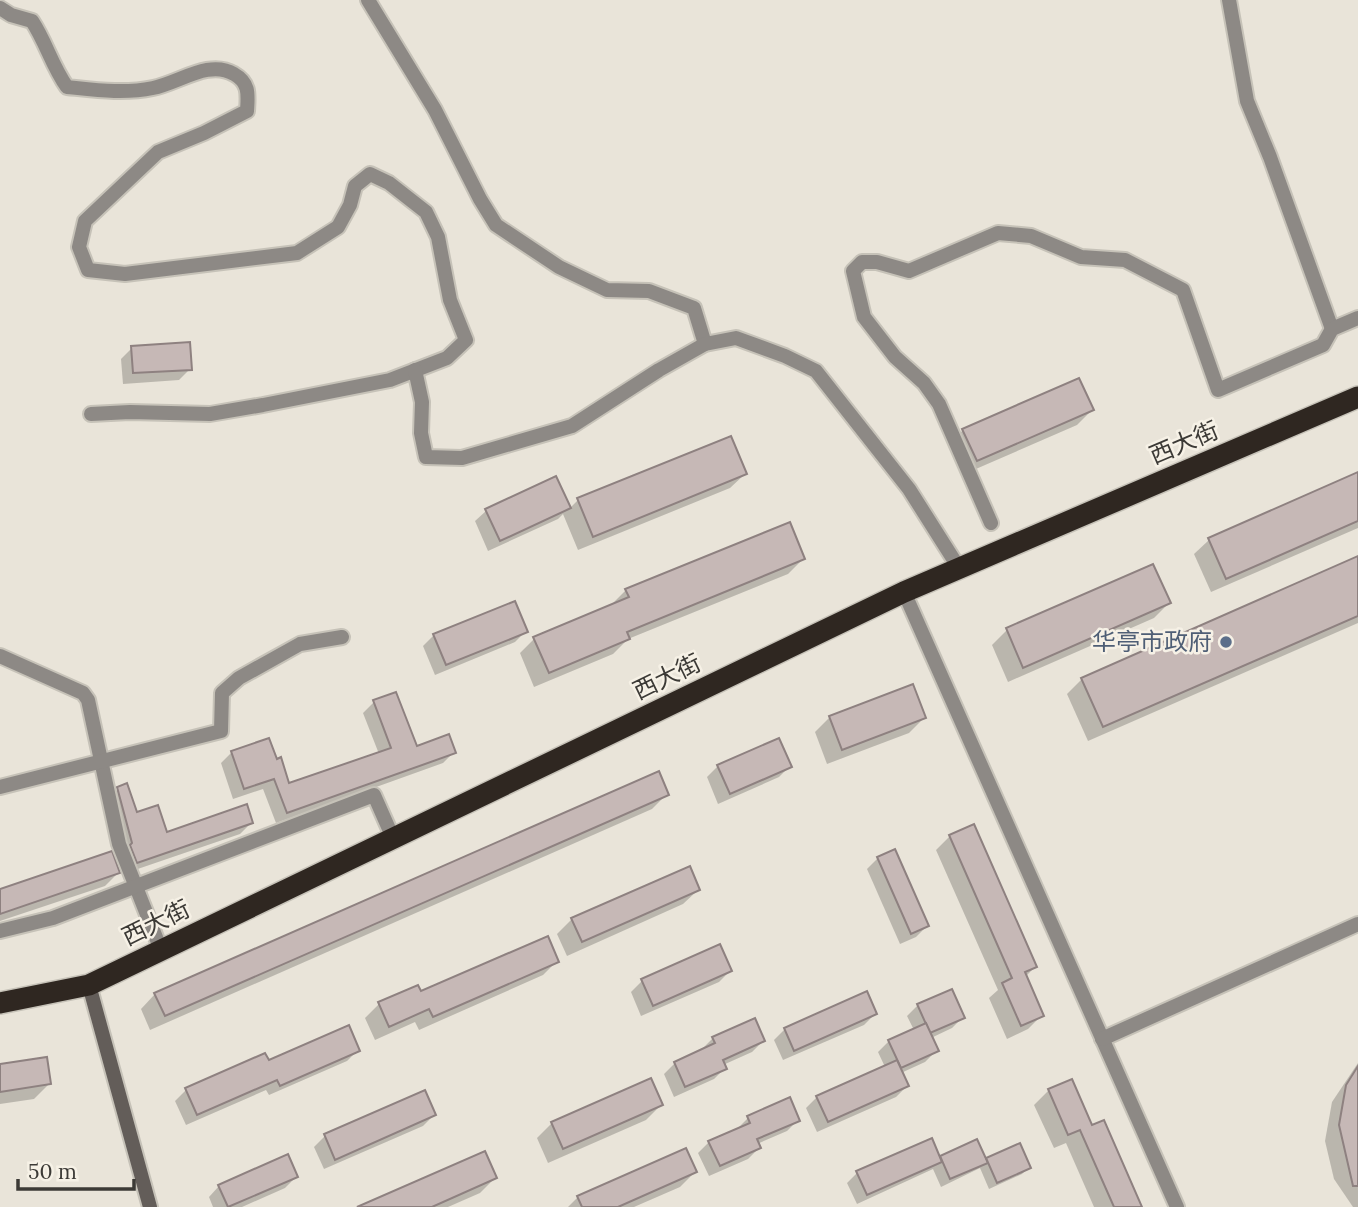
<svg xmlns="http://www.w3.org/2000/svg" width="1358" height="1207" font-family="Lora,'Noto Sans SC',serif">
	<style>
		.shadow { fill: #0003 }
		.building { fill: #c6b8b6; stroke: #8e8180; stroke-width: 2 }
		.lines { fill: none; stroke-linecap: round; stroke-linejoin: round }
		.street-casing { stroke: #c6c2b8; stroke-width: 18 }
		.secondary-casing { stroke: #c6c2b8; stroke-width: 18 }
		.highway-casing { stroke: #c6c2b8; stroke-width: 24 }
		.street { stroke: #8d8985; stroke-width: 14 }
		.secondary { stroke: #635d59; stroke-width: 14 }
		.highway { stroke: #2f2721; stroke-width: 21 }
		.service-dot { fill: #5c6f8a; stroke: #f6f1e6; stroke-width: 2.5 }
		.labels { text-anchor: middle; stroke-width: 5; stroke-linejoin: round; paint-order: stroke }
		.street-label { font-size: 24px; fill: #3c3a36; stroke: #f6f1e6 }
		.service-label { font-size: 24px; fill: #4e5e75; stroke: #f6f1e6; text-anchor: end }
	</style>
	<rect width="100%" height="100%" fill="#e9e4d9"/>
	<g class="shadow">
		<polygon points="132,348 190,369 179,380 123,384 121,359"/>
		<polygon points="1092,410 1077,425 962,475 949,445 963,430"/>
		<polygon points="745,474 730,488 578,550 563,514 558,519 488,551 475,521 486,511 556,479 569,509 578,500"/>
		<polygon points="1358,474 1358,528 1211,592 1194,554 1209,540"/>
		<polygon points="1358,558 1358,623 1088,741 1067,694 1082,679"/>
		<polygon points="803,559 788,574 628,639 613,654 534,687 520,653 534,639 611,605 626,590"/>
		<polygon points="1153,566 1169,603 1154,618 1008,682 992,645 1007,630"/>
		<polygon points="526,631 515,642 435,675 423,646 434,635"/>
		<polygon points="374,702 416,749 454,752 443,763 276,823 263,789 233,799 221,763 232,752 288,785 379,754 363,713"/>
		<polygon points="830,717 924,718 909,733 827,764 815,732"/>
		<polygon points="778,740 790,766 779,777 718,804 707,777 718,766"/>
		<polygon points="118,789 136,814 165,834 251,823 240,834 126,873 107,800"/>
		<polygon points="667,794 652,809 150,1030 141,1009 155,994"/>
		<polygon points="950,836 1035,967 1025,977 1042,1015 1028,1029 1007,1039 989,998 998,990 936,850"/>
		<polygon points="878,858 927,926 916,937 900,944 867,869"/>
		<polygon points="118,873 105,886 0,921 0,891"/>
		<polygon points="698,890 683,904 567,956 557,934 572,919"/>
		<polygon points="557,961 543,975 419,1030 415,1022 375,1040 365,1018 379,1004"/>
		<polygon points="730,971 719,982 641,1016 631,992 642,981"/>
		<polygon points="918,1005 963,1017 952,1028 931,1038 936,1051 925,1062 901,1073 907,1086 896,1097 817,1132 806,1108 817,1097 885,1067 878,1052 889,1041 914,1030 907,1016"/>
		<polygon points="875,1014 864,1025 783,1060 774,1040 785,1029"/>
		<polygon points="713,1038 763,1041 752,1052 723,1065 725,1068 714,1079 674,1097 664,1074 675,1063 702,1049"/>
		<polygon points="358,1050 347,1061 269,1095 266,1090 186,1125 175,1101 186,1090 268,1063"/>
		<polygon points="1358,1063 1358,1207 1353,1207 1334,1179 1325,1141 1332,1102"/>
		<polygon points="0,1066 49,1084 34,1099 0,1104"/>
		<polygon points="1071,1081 1091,1127 1140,1207 1094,1207 1066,1143 1054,1148 1034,1105 1049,1090"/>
		<polygon points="661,1105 646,1120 548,1163 537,1138 552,1123"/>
		<polygon points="434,1115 423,1126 324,1169 314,1147 325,1136"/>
		<polygon points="748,1118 798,1120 787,1131 757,1144 759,1148 748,1159 709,1176 698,1153 709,1142 737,1129"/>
		<polygon points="941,1157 987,1159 1029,1167 1022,1174 989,1189 980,1168 941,1187 933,1169 857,1204 847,1183 857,1173"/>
		<polygon points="695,1172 680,1187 634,1207 568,1207 578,1197"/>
		<polygon points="296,1177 285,1188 242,1207 213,1207 209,1197 219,1186"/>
		<polygon points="495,1178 480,1193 448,1207 361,1207"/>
	</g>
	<g class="building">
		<polygon points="190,342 192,370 133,373 131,346"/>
		<polygon points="1079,378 1094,410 977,461 962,429"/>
		<polygon points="731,436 747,474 593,537 577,498"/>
		<polygon points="1358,472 1358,521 1226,579 1208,538"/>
		<polygon points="556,476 571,508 500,541 485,509"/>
		<polygon points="790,522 805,559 627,632 630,639 549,673 533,637 629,597 625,589"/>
		<polygon points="1358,556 1358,616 1103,727 1081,678"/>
		<polygon points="1153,564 1171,603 1023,668 1006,628"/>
		<polygon points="515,601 528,632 446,665 433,634"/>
		<polygon points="913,684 926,718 842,750 829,716"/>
		<polygon points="396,692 417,746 449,734 456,753 287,813 274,779 244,789 231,751 269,738 277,759 281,757 289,783 391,748 373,700"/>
		<polygon points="779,738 792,767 730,794 717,765"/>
		<polygon points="659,771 669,795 165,1016 154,993"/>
		<polygon points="127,783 137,812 158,805 167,832 247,804 253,823 137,863 130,845 132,843 117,787"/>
		<polygon points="974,824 1037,967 1025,972 1044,1016 1021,1026 1002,983 1012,978 949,835"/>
		<polygon points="895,849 929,926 911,934 877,857"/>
		<polygon points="112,851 120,873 0,914 0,889"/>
		<polygon points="690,866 700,890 582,942 571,918"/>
		<polygon points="548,936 559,962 433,1017 429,1009 389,1027 378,1002 418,985 421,991"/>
		<polygon points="720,944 732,971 653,1006 641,979"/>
		<polygon points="952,989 965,1018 930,1033 917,1004"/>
		<polygon points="867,991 877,1014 794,1051 784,1028"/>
		<polygon points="755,1018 765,1041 723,1060 727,1069 685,1087 674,1062 715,1043 712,1037"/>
		<polygon points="926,1023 939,1051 901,1068 888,1040"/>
		<polygon points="349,1025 360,1051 280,1086 277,1080 197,1115 185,1088 265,1053 269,1060"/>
		<polygon points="47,1057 51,1084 0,1092 0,1064"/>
		<polygon points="897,1060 909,1086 828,1122 816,1096"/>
		<polygon points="1358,1066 1358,1186 1353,1186 1339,1125 1346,1085"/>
		<polygon points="651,1078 663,1105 563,1149 551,1122"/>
		<polygon points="1072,1079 1092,1125 1104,1120 1142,1207 1114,1207 1080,1130 1068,1135 1048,1089"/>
		<polygon points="425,1090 436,1115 335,1160 324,1134"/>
		<polygon points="790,1097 800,1121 757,1139 761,1148 720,1166 708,1141 750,1123 747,1116"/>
		<polygon points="932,1138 942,1162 867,1195 856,1171"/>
		<polygon points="977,1139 988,1163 950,1179 940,1156"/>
		<polygon points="1020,1143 1031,1168 997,1183 986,1158"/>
		<polygon points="686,1148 697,1172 618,1207 582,1207 577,1196"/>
		<polygon points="485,1151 497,1178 432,1207 357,1207"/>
		<polygon points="288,1154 298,1177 228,1207 218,1185"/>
	</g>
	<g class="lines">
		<defs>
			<g id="street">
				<polyline points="368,0 435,110 480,199 496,225 559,267 607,290 649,291 694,308 705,344"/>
				<polyline points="1229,0 1247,101 1270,157 1332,329"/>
				<path d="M0,8L11,15L32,21C46,42 52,66 67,87C96,90 124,94 153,88C179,83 209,59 234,74C250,83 248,95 247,111L204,133L158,152L85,221L79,247L88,270L125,274L297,253L338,227L350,205L355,186L370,174L389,183L426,212L438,237L450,300L466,340L447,358L390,380L263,405L210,414L130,412L91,414"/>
				<polyline points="415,370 422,402 421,433 426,457 462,458 572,426 659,370 705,344 736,338 785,356 816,371 909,489 959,568"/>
				<polyline points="991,523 939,404 924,383 895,357 864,317 853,271 862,262 877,262 909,271 998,233 1031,236 1081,257 1125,260 1183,290 1218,390 1323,345 1332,329 1358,318"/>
				<polyline points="904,592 1177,1207"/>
				<polyline points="0,656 83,693 88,700 119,844 161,950"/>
				<polyline points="0,787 221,731 222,693 239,678 300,644 342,637"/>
				<polyline points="0,931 53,918 374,795 393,838"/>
				<polyline points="1102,1039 1358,924"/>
			</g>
			<polyline id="secondary" points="89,985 150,1207"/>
			<polyline id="highway" points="0,1003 89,985 904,592 1358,397"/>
		</defs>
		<use href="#street" class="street-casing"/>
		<use href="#secondary" class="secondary-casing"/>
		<use href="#highway" class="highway-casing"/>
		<use href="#street" class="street"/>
		<use href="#secondary" class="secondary"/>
		<use href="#highway" class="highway"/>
	</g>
	<circle class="service-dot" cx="1226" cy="642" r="7"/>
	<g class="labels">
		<g class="street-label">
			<text transform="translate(1184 443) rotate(-23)" y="8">西大街</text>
			<text transform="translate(667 677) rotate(-26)" y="8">西大街</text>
			<text transform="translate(156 923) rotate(-26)" y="8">西大街</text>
		</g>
		<g class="service-label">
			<text x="1212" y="650">华亭市政府</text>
		</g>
	</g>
	<path d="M18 1179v10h116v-10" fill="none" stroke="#3c3a36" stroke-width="3.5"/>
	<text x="28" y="1179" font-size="21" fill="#3c3a36" stroke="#f6f1e6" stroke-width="5" paint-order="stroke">50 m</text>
</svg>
